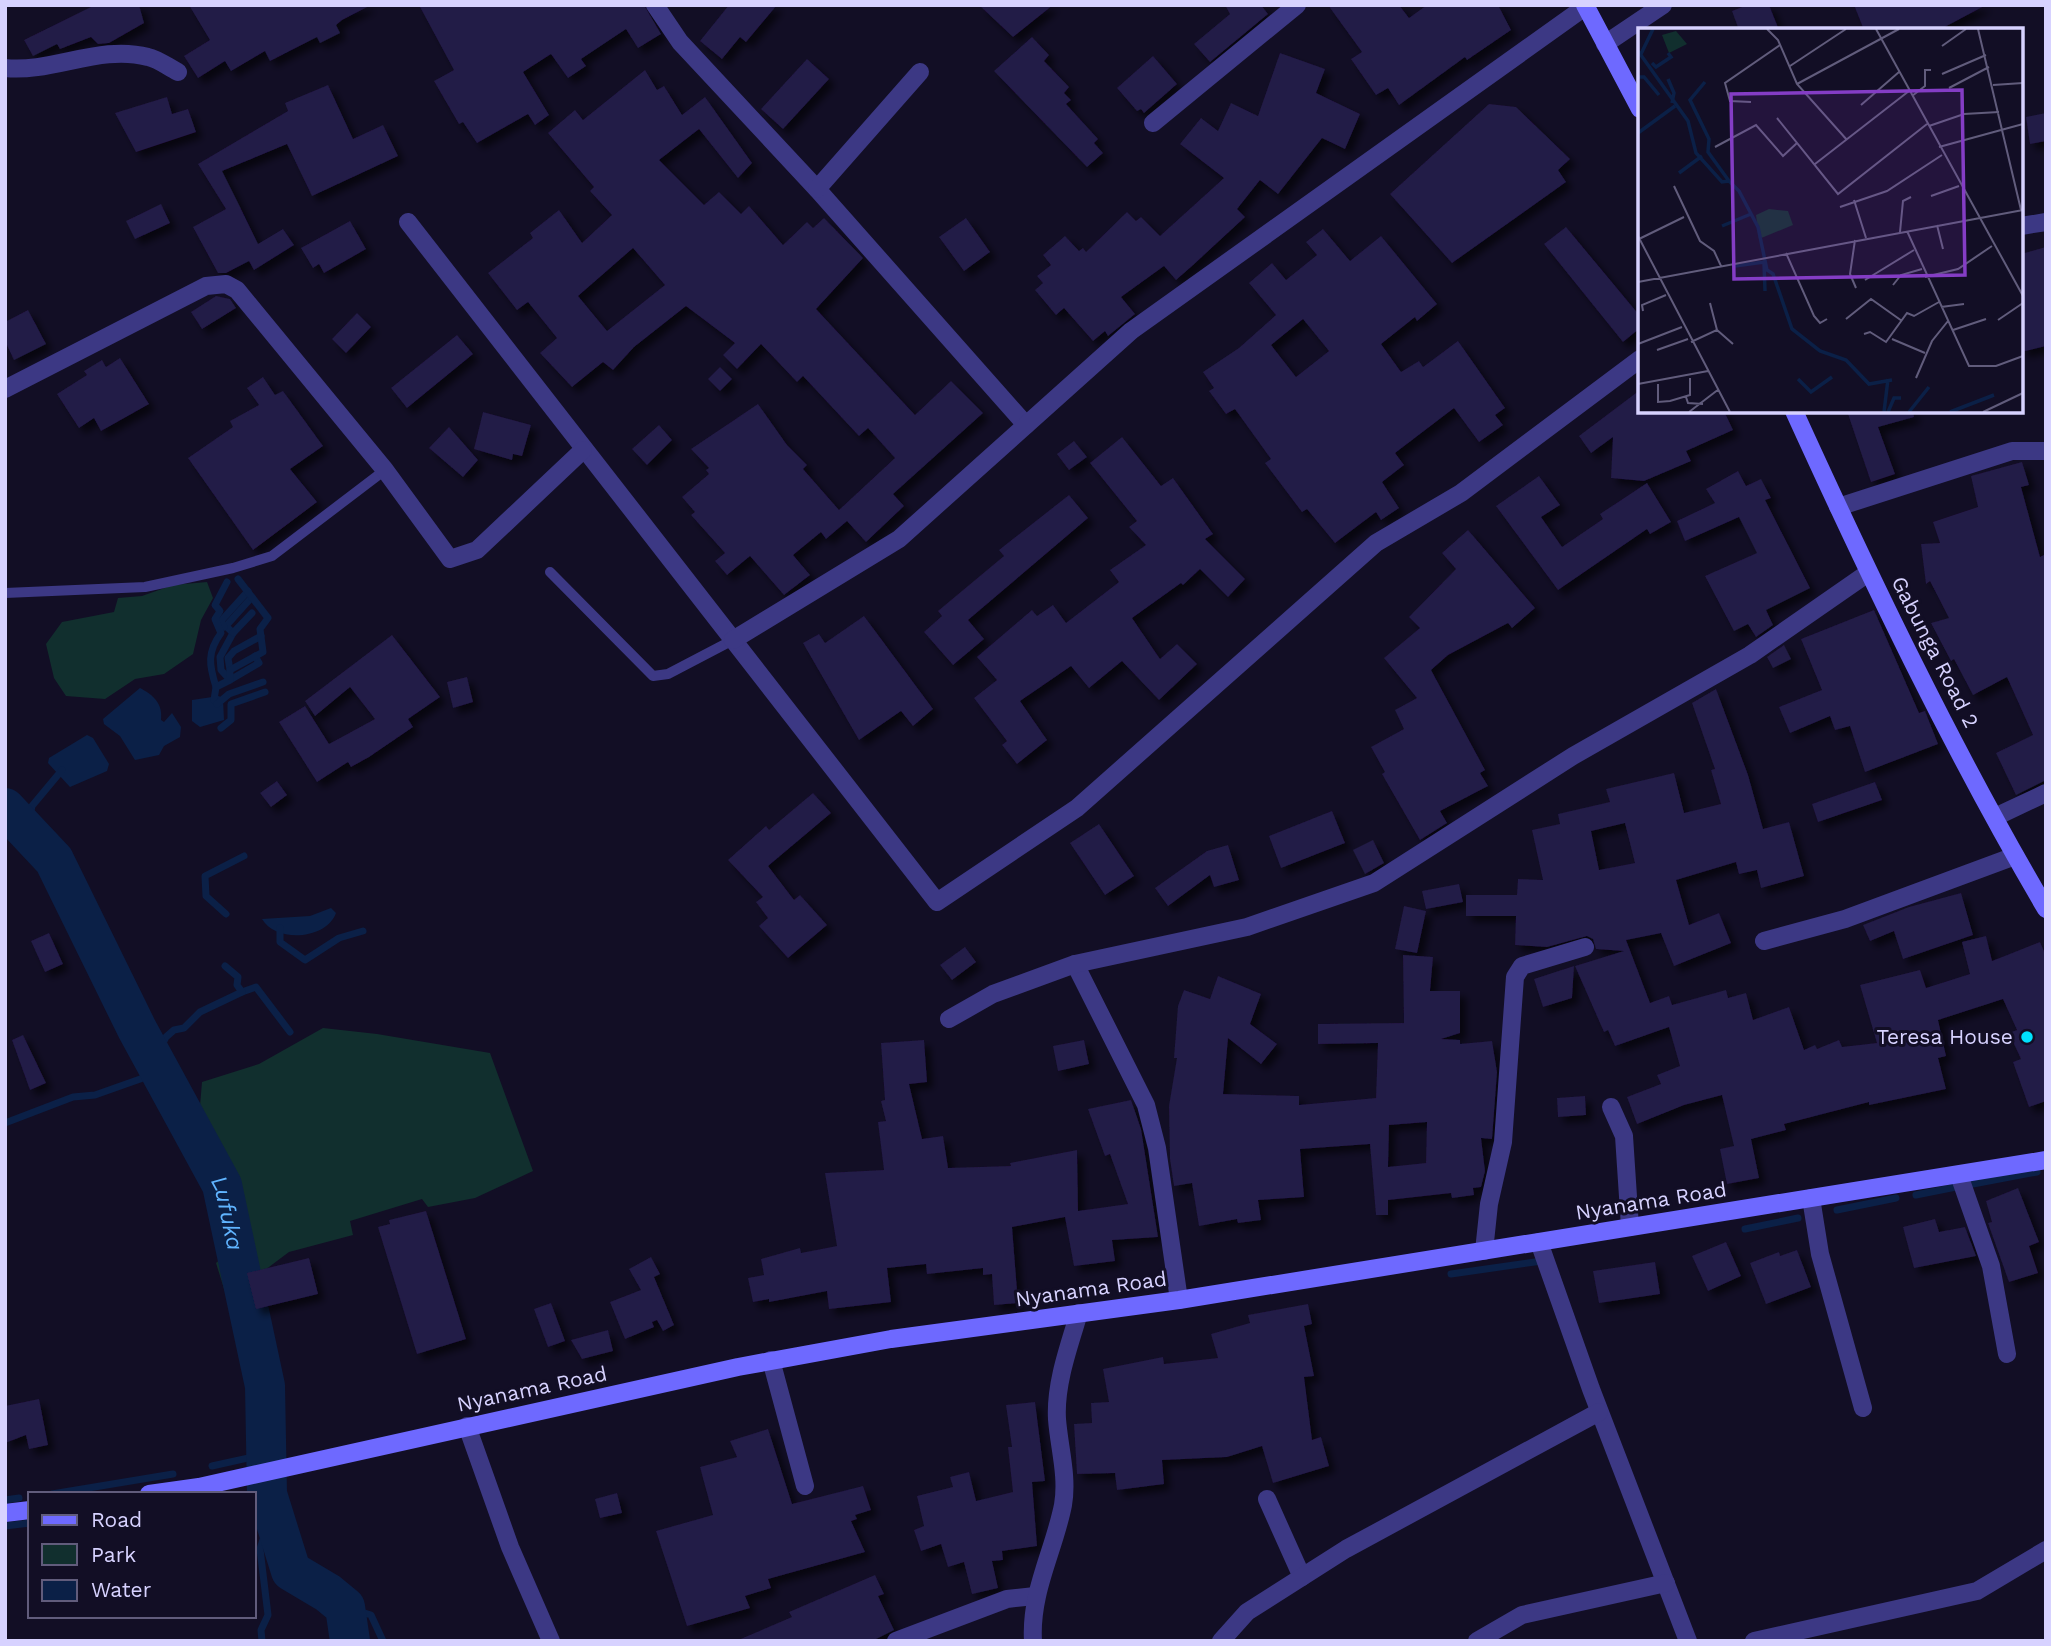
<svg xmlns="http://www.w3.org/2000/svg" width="2051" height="1646" font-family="'Work Sans',sans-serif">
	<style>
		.green { fill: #112f2e }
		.water { fill: #0b2047 }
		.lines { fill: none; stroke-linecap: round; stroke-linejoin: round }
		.stream { stroke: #0b2047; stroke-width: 7 }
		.river { stroke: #0b2047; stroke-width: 40 }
		.building { fill: #231a46; fill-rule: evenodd; filter: url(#shadow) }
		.lane { stroke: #3c3884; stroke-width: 10 }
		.street { stroke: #3c3884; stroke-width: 18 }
		.secondary { stroke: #6e69ff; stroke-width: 18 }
		.poi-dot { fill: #00e1fd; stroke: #120e25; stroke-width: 2.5 }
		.labels { text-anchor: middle; stroke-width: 6; stroke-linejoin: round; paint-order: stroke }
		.street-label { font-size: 21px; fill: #d7d2ff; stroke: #120e25 }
		.poi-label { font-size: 21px; fill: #d7d2ff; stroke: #120e25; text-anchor: end }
		.water-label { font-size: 23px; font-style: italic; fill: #60b4ff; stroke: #120e25 }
		.inset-river { fill: none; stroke: #0b2047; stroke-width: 3.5 }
		.inset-road { fill: none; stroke: #615c7c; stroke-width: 2 }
		.view { fill: #843dc5; fill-opacity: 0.15; stroke: #843dc5; stroke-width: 3.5 }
		.inset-edge { fill: none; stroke: #d7d2ff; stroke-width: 3.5 }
	</style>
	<defs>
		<filter id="shadow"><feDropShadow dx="6" dy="6" stdDeviation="3.5" flood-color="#0009"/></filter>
	</defs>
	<rect width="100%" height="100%" fill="#120e25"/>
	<g class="green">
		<polygon points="207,582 213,598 201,620 193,654 164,674 135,679 105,699 66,696 54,678 46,644 62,622 114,612 118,598 142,596 173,585"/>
		<polygon points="323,1028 377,1034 490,1053 533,1171 475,1198 428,1207 422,1199 350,1221 353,1235 289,1252 233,1294 225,1292 216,1263 225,1255 218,1205 198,1130 202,1082 259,1064"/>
	</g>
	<g class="water">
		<path d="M140,688C153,695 163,703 161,720L164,722L172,713L181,727L180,737L164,746L159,755L135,760L120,736L104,724L103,719Z"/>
		<polygon points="219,696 223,700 224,720 200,727 192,721 192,700"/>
		<polygon points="87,735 93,738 109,764 107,771 70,787 48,763 49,758"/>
		<path d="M331,908L336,913C326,940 276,943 262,919L310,916Z"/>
	</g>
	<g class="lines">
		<g class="stream">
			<polyline points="252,597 226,626 233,633 220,657 221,670 230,680 259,663 255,656"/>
			<polyline points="224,627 221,621 248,591"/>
			<polyline points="233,633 252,613"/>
			<polyline points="230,670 228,658 234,651 261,636"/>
			<path d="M216,687C209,665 207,652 221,633L215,619L220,611L215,605L227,582"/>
			<polyline points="214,700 216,687 230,680 230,670 263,652 260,629 268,618 238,579"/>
			<polyline points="217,704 229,694 263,682"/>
			<polyline points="221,728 231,720 231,704 265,692"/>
			<polyline points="19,823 30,816 32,806 62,770"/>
			<polyline points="226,914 206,896 205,876 244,856"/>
			<polyline points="280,928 280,942 305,960 339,938 363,931"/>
			<polyline points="242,992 256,987 290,1032"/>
			<polyline points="154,1061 166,1037 174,1030 184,1028 200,1012 242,992 237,985 238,977 225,966"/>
			<polyline points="5,1123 73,1097 95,1095 160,1072"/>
			<polyline points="1973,1184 2037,1172"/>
			<polyline points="1916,1195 1956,1187"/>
			<polyline points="1837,1210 1896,1198"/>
			<polyline points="1745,1229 1798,1218"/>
			<polyline points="1451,1274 1542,1261"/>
			<polyline points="212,1466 266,1454"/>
			<polyline points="52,1494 173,1474"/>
			<polyline points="254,1494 267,1494"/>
			<polyline points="5,1500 19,1498"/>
			<polyline points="5,1526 30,1523"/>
			<polyline points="345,1607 371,1615 383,1641"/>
			<polyline points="262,1641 261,1630 268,1615 260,1549 273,1508"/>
		</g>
		<path class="river" id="s1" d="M5,808L54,860L137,1029L222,1185L265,1386L267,1494L291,1571L328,1593L345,1607L350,1641"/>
	</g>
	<g class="building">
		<polygon points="95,5 139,5 144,23 109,43 98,44 91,37 60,49 57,44 33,56 24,40"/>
		<polygon points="189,5 371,5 342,20 336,25 340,33 320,43 317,37 270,61 265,51 231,71 225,61 198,78 184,56 210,40"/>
		<polygon points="419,5 644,5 661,34 638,48 626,29 581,59 586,66 568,78 551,54 523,72 549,115 535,125 528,114 477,143 463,122 459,124 434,81 454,70"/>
		<polygon points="729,5 777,5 746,42 740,37 722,59 700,41"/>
		<polygon points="979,5 1053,5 1013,37"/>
		<polygon points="1225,5 1261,5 1268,14 1210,62 1194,44 1230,14"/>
		<polygon points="1328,5 1399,5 1409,18 1427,5 1498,5 1511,30 1467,60 1465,57 1399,105 1388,88 1376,95 1351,59 1362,52"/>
		<polygon points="1747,5 1769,5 1779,30 1739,30 1732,11"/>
		<polygon points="1854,5 1986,5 1939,30 1864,30"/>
		<polygon points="1032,37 1049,55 1044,61 1069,87 1064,93 1071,100 1066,104 1098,139 1094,143 1103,153 1087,167 994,71"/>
		<polygon points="1280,53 1325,69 1316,93 1360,114 1345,149 1322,138 1278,194 1260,180 1237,209 1245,217 1192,266 1176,280 1164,266 1121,297 1135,314 1108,336 1105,331 1093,341 1064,308 1056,315 1035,290 1043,283 1037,276 1051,265 1043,255 1065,236 1079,251 1083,248 1086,252 1127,212 1136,221 1141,217 1160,236 1224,178 1180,144 1201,118 1218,131 1231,103 1258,116"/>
		<polygon points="1153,56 1177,84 1144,113 1141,109 1137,111 1117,88"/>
		<polygon points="807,59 829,79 783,129 761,109"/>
		<path d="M645,70L657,90L664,86L682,115L705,97L752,163L738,178L699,129L659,160L704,205L719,192L741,214L749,206L783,245L807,222L813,228L824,218L863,258L816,309L915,415L951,381L983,413L893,494L904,506L866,542L847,521L826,539L821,532L793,555L810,575L784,595L750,556L727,575L715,561L725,553L691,515L695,512L682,497L709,474L706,470L709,468L691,449L758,404L787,445L807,465L803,469L839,510L895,458L868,428L859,436L803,376L797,382L761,344L737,369L723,355L735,343L686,306L634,347L613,370L603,362L572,387L540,353L557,338L528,302L517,310L488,273L533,238L530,233L559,210L582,243L612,215L590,191L594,187L548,133L575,110L583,120ZM633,248L665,285L607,331L578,296Z"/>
		<polygon points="328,85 353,139 383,125 398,156 312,196 287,144 222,171 238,203 230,208 238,203 258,244 283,229 294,245 254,270 249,261 226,273 218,273 193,227 226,209 198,164 288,111 285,103"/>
		<polygon points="167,97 172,114 188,109 196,132 136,152 115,113"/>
		<polygon points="1489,104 1516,107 1570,159 1558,170 1566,182 1452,263 1390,194"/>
		<polygon points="2046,113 2046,141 2030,144 2026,117"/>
		<polygon points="161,204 170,223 135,239 126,221"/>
		<polygon points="966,218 990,252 964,271 939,237"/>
		<polygon points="350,221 366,249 324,273 319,264 313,268 301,248"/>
		<polygon points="1566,227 1640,316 1640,328 1623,342 1544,244"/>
		<path d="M1323,229L1350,261L1381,236L1437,304L1417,321L1415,317L1381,344L1401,372L1419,361L1423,367L1458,341L1505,408L1495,415L1503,425L1479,442L1454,408L1395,453L1404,465L1382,482L1399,508L1381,520L1376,512L1335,543L1307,509L1302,512L1265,463L1271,459L1235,409L1226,414L1209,391L1214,388L1203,372L1239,348L1276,315L1249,283L1272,263L1286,280L1317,255L1306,242ZM1303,319L1329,351L1296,377L1271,345Z"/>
		<polygon points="2046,247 2046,346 2021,352 2021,254"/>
		<polygon points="216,296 230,299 236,308 202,329 191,312"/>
		<polygon points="28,310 46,344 14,360 5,341 5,322"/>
		<polygon points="357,313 371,327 346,353 332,339"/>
		<polygon points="457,335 473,354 407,408 391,388"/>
		<polygon points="120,358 149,404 101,431 94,418 79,428 57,394 87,375 84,371 102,360 106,367"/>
		<polygon points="720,367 732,379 720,391 708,379"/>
		<polygon points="263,377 275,395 283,391 323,446 290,469 317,502 253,550 188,458 233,427 230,421 259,405 247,388"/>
		<polygon points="1640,390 1640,411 1724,411 1733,430 1686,451 1691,461 1644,481 1611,478 1613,437 1591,453 1579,436"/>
		<polygon points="1847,411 1913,411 1914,417 1878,427 1895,474 1871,482"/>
		<polygon points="483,412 531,425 522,456 513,454 512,460 474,449"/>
		<polygon points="659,425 672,440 647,465 632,449"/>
		<polygon points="449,427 478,460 463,477 429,448"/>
		<polygon points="1122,437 1161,486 1173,478 1213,534 1205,539 1245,579 1228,597 1200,569 1183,585 1181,583 1132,618 1160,659 1177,644 1197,664 1159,700 1122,661 1089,688 1071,666 1020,701 1047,740 1017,764 1002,745 1007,741 974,698 997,680 977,657 1032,610 1037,616 1053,605 1066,623 1119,582 1110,570 1146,545 1129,527 1137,521 1090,463"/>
		<polygon points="1074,441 1087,457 1069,470 1057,454"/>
		<polygon points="2022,462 2029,485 2021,487 2040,557 2046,554 2046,780 2016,795 1996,753 2033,735 2007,677 1973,695 1954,659 1951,661 1931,623 1949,618 1930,581 1926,584 1921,544 1940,543 1933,522 1978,507 1971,476"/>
		<polygon points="1738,471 1746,486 1761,479 1771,498 1765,500 1810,588 1766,610 1773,625 1756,637 1748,624 1734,631 1705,576 1757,553 1739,517 1685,541 1677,521 1715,503 1706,489"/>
		<polygon points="1539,476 1560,505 1541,517 1562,547 1603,519 1600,514 1647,483 1671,522 1650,534 1647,529 1558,590 1496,506"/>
		<polygon points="1069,495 1088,518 968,620 984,639 953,665 924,632 942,616 938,611 1004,556 999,550"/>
		<polygon points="1468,530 1535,608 1512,628 1508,623 1448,655 1431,670 1485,770 1480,773 1488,786 1440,811 1447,823 1420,840 1382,774 1385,772 1371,747 1404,729 1395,710 1417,698 1384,658 1420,628 1409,617 1456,569 1442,553"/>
		<polygon points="1874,610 1919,713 1925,711 1938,744 1865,772 1850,726 1835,730 1830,716 1790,733 1779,707 1822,690 1801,639"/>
		<polygon points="864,616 933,709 913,726 901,711 859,740 803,643 819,634 825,643"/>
		<polygon points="392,635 440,697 408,719 413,727 369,757 351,767 348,762 317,782 279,722 305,706 329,744 375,719 350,687 315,716 305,701"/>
		<polygon points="1784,645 1791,659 1773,668 1767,657"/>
		<polygon points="467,677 473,702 453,708 447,682"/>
		<path d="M1716,689L1748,775L1763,829L1789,822L1804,876L1761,888L1757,870L1739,874L1736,862L1676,880L1689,925L1719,913L1731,943L1674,966L1661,933L1626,940L1650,1003L1669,996L1672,1005L1726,990L1728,998L1746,993L1753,1020L1789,1007L1804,1050L1815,1045L1817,1049L1839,1040L1842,1047L1877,1043L1860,985L1920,970L1926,988L1970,974L1962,942L1986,936L1992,961L2040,942L2046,956V1101L2029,1107L2013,1062L2021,1059L2009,1033L2017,1030L2003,999L1938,1020L1946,1056L1938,1058L1946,1089L1869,1105V1102L1784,1124L1786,1130L1751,1139L1759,1178L1727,1184L1720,1149L1734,1146L1722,1095L1684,1105L1637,1124L1627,1097L1661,1084L1657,1075L1680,1066L1669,1027L1615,1046L1608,1030L1604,1032L1575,966L1624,951L1596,949L1593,939L1587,936L1547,947L1515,945L1516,916H1466V895H1517L1518,879L1543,880L1532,830L1560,824L1558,814L1610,802L1606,789L1674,773L1684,813L1721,804L1711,770L1715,769L1692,703ZM1625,823L1635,863L1599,870L1591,831Z"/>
		<polygon points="277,781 287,795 271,807 260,793"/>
		<polygon points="1875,782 1882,800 1818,822 1812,804"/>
		<polygon points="813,793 831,813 768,866 794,900 800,895 827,925 788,958 759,926 768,918 756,902 763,897 728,860 766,826 769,830"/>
		<polygon points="1332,811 1345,843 1281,868 1269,836"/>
		<polygon points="1099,824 1134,876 1105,895 1070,843"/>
		<polygon points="1373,840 1384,863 1365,874 1353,850"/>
		<polygon points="1228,845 1239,880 1214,887 1210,875 1168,906 1155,888 1207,851"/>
		<polygon points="1459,884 1463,902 1426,909 1422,891"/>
		<polygon points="1961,893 1973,935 1903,959 1894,931 1870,941 1863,925 1909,907"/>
		<polygon points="1404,906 1426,911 1417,953 1395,949"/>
		<polygon points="49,933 63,964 45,972 31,941"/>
		<polygon points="965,947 976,962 952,980 940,965"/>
		<path d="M1403,955L1433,957L1430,991H1460V1033L1441,1039L1460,1040V1044L1492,1041L1497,1072L1492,1139L1481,1138L1485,1171L1481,1187L1473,1188L1474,1195L1452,1198L1451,1193L1388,1200V1215H1376L1370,1144L1300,1149L1304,1197L1258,1200L1261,1220L1238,1223L1237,1219L1199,1226L1192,1183L1174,1186L1170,1159L1169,1106L1177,1058H1174L1178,1006L1184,990L1210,999L1218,976L1261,994L1250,1024L1277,1044L1261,1064L1228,1038L1223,1094L1299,1096V1105L1376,1098L1378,1043L1318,1044V1024L1404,1023ZM1427,1122L1426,1163L1388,1167L1389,1125Z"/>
		<polygon points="1574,966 1572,998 1543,1007 1534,979"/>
		<polygon points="23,1035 46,1083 30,1090 12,1040"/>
		<polygon points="924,1040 927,1082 909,1084 922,1139 943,1136 948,1168 1011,1166 1010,1163 1077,1150 1078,1211 1128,1204 1110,1154 1105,1156 1088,1109 1131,1100 1141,1129 1158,1237 1112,1240 1115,1261 1074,1266 1065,1217 1012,1227 1018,1303 994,1305 992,1274 983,1275 983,1268 927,1274 926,1264 887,1268 891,1302 829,1309 827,1291 769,1302 769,1299 753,1302 748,1278 764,1275 761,1259 800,1248 801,1253 837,1246 825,1173 884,1170 878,1122 886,1121 881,1101 885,1100 881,1043"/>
		<polygon points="1084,1040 1089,1064 1058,1071 1053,1046"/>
		<polygon points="1585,1096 1586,1115 1558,1117 1557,1098"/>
		<polygon points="2018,1188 2039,1242 2029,1246 2038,1273 2009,1282 1988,1223 1992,1222 1986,1201"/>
		<polygon points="426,1211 466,1339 417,1354 378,1227 390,1224 389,1220"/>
		<polygon points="1935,1219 1939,1232 1965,1227 1976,1256 1914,1268 1903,1227"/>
		<polygon points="1726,1242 1741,1276 1708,1291 1692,1256"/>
		<polygon points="1797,1250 1811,1287 1766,1304 1750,1263 1779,1252 1780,1256"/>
		<polygon points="651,1257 660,1274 654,1277 674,1325 663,1331 657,1320 652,1322 654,1327 625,1339 610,1302 641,1290 629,1269"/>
		<polygon points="309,1258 318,1294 256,1309 247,1273"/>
		<polygon points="1655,1262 1660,1294 1599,1303 1593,1271"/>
		<polygon points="551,1303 565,1341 548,1347 534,1309"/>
		<polygon points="1308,1304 1312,1324 1304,1326 1314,1376 1304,1377 1312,1440 1321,1437 1329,1466 1273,1483 1262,1446 1227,1457 1162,1460 1164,1484 1117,1490 1115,1473 1077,1474 1074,1424 1092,1423 1091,1403 1109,1402 1103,1369 1163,1357 1164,1364 1218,1358 1211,1334 1250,1323 1248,1315"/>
		<polygon points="608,1330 613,1351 582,1359 571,1340"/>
		<polygon points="39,1399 48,1445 29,1449 26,1435 5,1443 5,1406"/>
		<polygon points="1035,1402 1045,1481 1032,1482 1037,1546 1002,1551 1003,1560 992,1561 998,1588 972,1594 964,1562 948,1567 941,1544 921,1551 914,1530 924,1526 917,1496 953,1487 950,1477 969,1472 976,1501 1013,1492 1008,1447 1012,1447 1006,1405"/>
		<polygon points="768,1429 792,1504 863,1486 871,1510 855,1515 857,1519 851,1521 865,1552 768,1579 771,1588 745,1596 750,1608 687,1626 656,1531 713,1515 700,1467 737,1457 730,1441"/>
		<polygon points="617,1493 622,1513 600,1518 595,1499"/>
		<polygon points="875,1575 884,1594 878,1596 894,1630 872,1641 736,1641 792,1617 789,1612"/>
	</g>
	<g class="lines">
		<g class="lane">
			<polyline points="550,572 653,676 668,674 733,640"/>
			<polyline points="5,593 145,587 233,568 272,556 385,470"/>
		</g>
		<g class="street">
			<polyline points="655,5 680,42 817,189 1026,425"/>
			<polyline points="1605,44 1663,5"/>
			<path d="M5,68C53,73 100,44 148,57C158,59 168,67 178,72"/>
			<polyline points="1153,123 1297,5"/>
			<polyline points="817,189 920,72"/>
			<polyline points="408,222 937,902 1077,808 1376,543 1461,493 1640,359"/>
			<polyline points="2021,226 2046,222"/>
			<polyline points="5,389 206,286 226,284 237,290 385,470 450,559 477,550 583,450"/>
			<polyline points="1838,507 2012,451 2046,451"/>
			<polyline points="733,640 899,539 1131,331 1585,7"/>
			<polyline points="1995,817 2046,793"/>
			<polyline points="1764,941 1845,919 2015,856"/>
			<polyline points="1075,964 1146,1105 1157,1148 1179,1300"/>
			<polyline points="949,1019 993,994 1075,964 1247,927 1374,883 1573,756 1750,655 1868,573"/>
			<polyline points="1611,1107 1624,1136 1630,1227"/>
			<polyline points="1959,1175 1991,1266 2007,1354"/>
			<polyline points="1811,1198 1820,1254 1863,1408"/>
			<polyline points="1539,1242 1591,1389 1688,1641"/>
			<polyline points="1484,1251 1489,1204 1503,1142 1515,977 1522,966 1585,947"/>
			<polyline points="771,1360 805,1486"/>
			<polyline points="467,1426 510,1547 551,1641"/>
			<polyline points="1267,1499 1302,1577"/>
			<polyline points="896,1641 1007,1599 1035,1596"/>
			<path d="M1033,1641C1030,1592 1054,1551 1063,1505C1068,1476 1059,1447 1057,1419C1055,1384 1069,1346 1079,1313"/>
			<polyline points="1221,1641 1247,1612 1346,1549 1599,1412"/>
			<polyline points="1477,1641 1522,1615 1666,1583"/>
			<polyline points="1754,1641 1977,1591 2046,1550"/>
		</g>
		<g class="secondary">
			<polyline points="1585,5 1640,109"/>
			<path d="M1794,411C1871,580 1952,749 2046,909"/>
			<polyline points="149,1494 199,1487 738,1367 891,1339 1179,1300 2046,1160"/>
			<polyline points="5,1513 30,1510"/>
		</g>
	</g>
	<circle class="poi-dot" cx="2027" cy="1037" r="7"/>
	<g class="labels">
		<g class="street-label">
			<text transform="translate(1935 652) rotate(63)" y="7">Gabunga Road 2</text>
			<text transform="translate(1651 1201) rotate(-9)" y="7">Nyanama Road</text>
			<text transform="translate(1091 1289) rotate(-8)" y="7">Nyanama Road</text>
			<text transform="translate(532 1389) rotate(-12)" y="7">Nyanama Road</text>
		</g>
		<g class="poi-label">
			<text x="2013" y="1044">Teresa House</text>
		</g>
		<g class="water-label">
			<text dy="8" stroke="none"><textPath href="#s1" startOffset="466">Lufuka</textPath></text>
		</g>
	</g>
	<g transform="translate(1638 28)">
		<rect width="385" height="385" fill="#120e25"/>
		<path d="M38,3L49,16L31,25L24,7ZM131,181L150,183L155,197L121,211L118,187Z" fill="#112f2e"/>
		<path class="inset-river" d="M0,23L50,93L58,125L84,154L91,153L101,163L120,199L129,242L135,246L154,301L182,323L208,332L231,356L254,352M3,26L15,1M14,35L18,39L33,29L30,25M0,49H6L21,67M30,51L36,65L34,75M67,54L52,72L71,111L70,124L91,153M0,105L37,78M41,145L64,128M84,198L113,186M126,235L127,263M97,238L126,234M160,351L173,364L194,349M246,384L250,351M250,384L256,370H263M271,384L291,359M312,384L356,367"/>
		<path class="inset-road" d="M129,1L140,12L159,56L209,112M238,1L385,268M340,1L383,182M304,18L328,1M152,38L208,1M304,46L348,27M159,56L261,1M355,57L385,55M311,60L351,39M274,68L287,58V42H293M113,74L92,73L87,55L142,17M223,77L261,44M139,90L200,166L289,96M291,98L326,86L361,84M77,119L118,97L145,128L159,115M301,119L385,96M177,136L271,63M36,158L62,213L76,223L83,238M293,168L321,158M216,172L228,210M202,179L249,163L304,127M299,197L305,221M269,203L331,338H358L385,328M262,204L265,173L273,169M0,208L92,384M1,211L46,189M217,212L212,246L218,260M148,225L176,288L182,295L189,291M287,249L320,241L354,218M227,252L276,222M0,254L385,182M255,257L263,247L284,241M303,279L326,276M5,283L4,277L28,267M208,291L233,271L264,293M360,292L385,275M79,302L95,316M315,302L348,291M226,306L232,304L248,314L269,285L276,288L301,274M254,311L287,325M53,314L79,302L72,275M0,316L44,299M19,322L50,311M278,350L294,313L310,293M0,356L70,343M20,356V374L32,373L52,367V350M48,369L50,375L65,376M51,384L81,361M345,384L385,365"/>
		<path class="view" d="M324,62L327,247L96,251L93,66Z"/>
		<rect width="385" height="385" class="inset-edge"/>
	</g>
	<rect width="2051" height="1646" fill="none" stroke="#d7d2ff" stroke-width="14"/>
	<rect x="28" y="1492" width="228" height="126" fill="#120e25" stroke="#615c7c" stroke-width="2"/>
	<rect x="42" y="1515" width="35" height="10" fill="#6e69ff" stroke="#615c7c" stroke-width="2"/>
	<text x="91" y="1527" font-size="21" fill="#d7d2ff">Road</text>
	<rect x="42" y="1544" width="35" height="21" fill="#112f2e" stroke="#615c7c" stroke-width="2"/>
	<text x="91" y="1562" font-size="21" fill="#d7d2ff">Park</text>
	<rect x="42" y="1580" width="35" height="21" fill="#0b2047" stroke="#615c7c" stroke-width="2"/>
	<text x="91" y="1597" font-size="21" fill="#d7d2ff">Water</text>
</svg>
